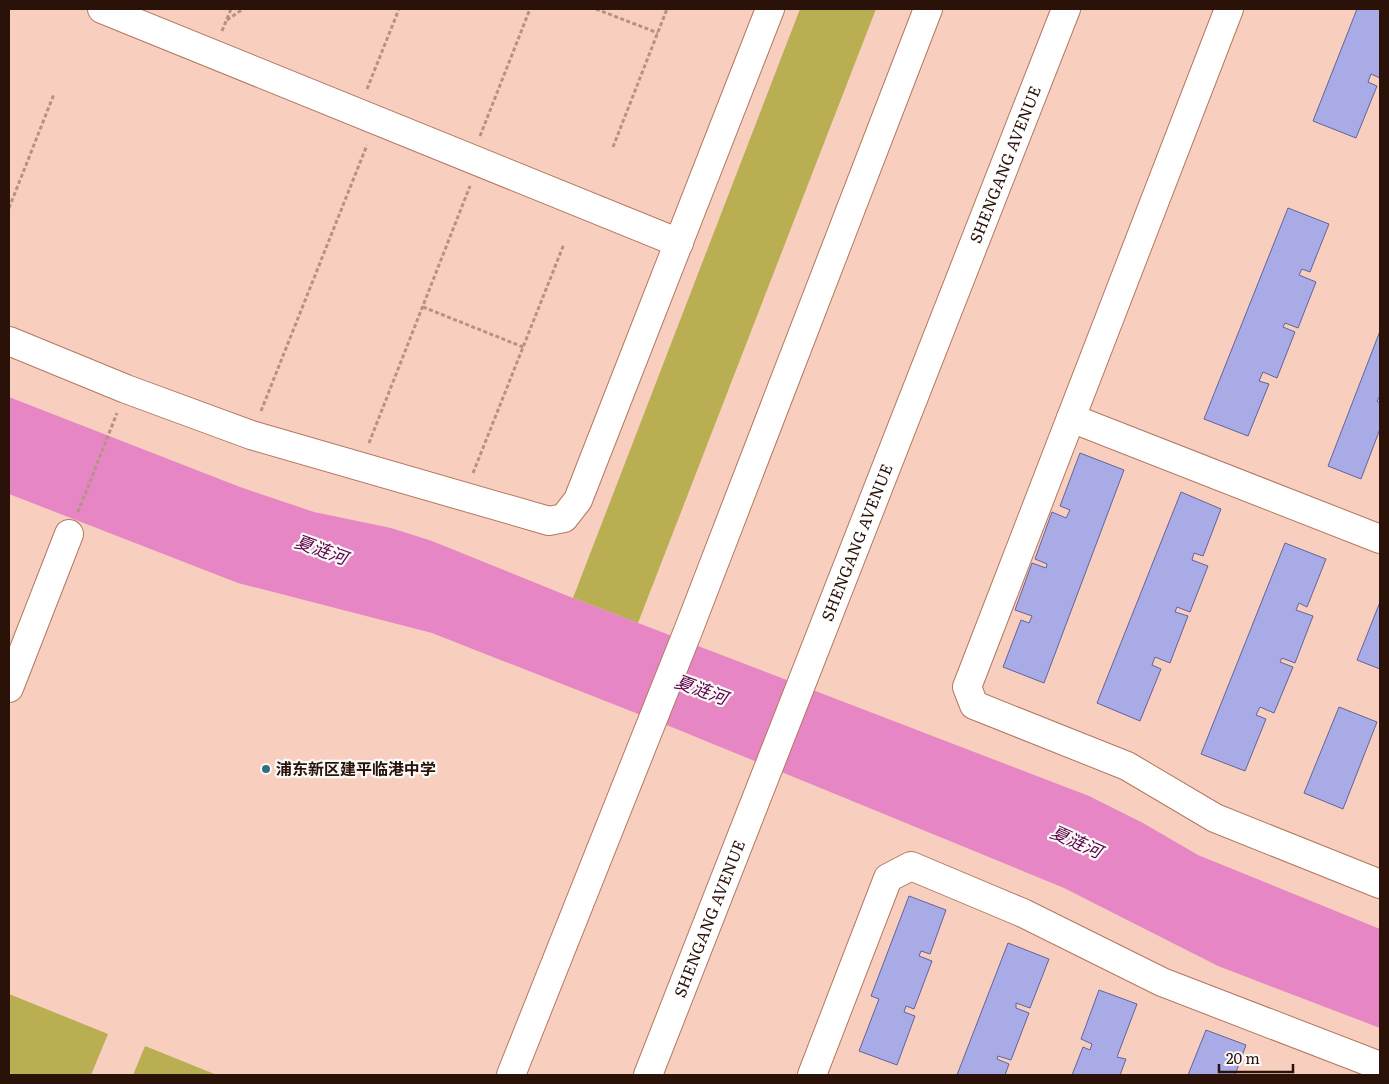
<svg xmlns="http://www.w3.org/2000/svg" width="1389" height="1084" font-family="Literata,'Noto Sans SC',serif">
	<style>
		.green { fill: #baae53 }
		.water { fill: #e786c4 }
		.building { fill: #a9abe7; stroke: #62639a }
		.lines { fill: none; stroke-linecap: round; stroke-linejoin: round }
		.minor-casing { stroke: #b5775f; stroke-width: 30 }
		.major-casing { stroke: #b5775f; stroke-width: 30 }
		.path { stroke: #b69284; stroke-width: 3; stroke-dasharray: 4 2.5; stroke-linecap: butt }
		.minor { stroke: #fff; stroke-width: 28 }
		.major { stroke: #fff; stroke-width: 28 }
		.poi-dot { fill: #307084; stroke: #fafafa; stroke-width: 2 }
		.labels { text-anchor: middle; stroke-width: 4.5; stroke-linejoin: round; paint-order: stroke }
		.street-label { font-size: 16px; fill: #2a1209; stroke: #fafafa }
		.poi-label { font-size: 16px; font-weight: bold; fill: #2a1209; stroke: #fafafa; text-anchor: start }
		.water-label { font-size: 18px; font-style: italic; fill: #5d0246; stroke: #fafafa }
	</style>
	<rect width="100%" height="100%" fill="#f8cfbf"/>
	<g class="green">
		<polygon points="800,9 876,9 638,623 573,598"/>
		<polygon points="9,994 108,1034 91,1075 15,1075 9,1073"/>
		<polygon points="145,1046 217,1075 133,1075"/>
	</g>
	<polygon class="water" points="9,397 240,487 314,512 391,528 432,541 573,598 1089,796 1143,823 1198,855 1380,929 1380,1028 1218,966 1064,888 679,730 432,633 238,583 9,494"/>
	<g class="building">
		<polygon points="1357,9 1380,9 1380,78 1371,74 1368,82 1377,86 1356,138 1313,121"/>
		<polygon points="1288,208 1329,224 1310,272 1302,269 1299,275 1316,282 1298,328 1285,323 1283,327 1295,332 1277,378 1263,372 1259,381 1269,384 1248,436 1204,419"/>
		<polygon points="1380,331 1380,396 1377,401 1380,403 1380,429 1361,479 1328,466"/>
		<polygon points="1080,453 1124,470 1044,683 1003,667 1021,620 1029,623 1032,616 1015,610 1032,563 1046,568 1047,564 1035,559 1052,512 1066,518 1070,510 1060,506"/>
		<polygon points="1181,492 1221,509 1203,556 1194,553 1192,560 1208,566 1190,612 1177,607 1175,612 1188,616 1170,663 1155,657 1152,665 1161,669 1140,721 1097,703"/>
		<polygon points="1285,543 1326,559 1307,607 1299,603 1296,610 1313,616 1295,663 1282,658 1280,662 1293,667 1274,713 1260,707 1256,715 1266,719 1245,771 1201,754"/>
		<polygon points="1380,602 1380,669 1357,660"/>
		<polygon points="1339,707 1377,722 1343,809 1304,793"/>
		<polygon points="909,896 946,910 930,954 921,951 919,956 932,961 914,1009 906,1006 904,1012 915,1016 897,1065 859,1051 879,999 871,996"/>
		<polygon points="1008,943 1049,959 1030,1008 1016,1003 1016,1008 1029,1013 1011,1060 998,1056 997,1059 1009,1064 1005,1075 957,1075"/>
		<polygon points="1099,990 1137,1004 1117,1057 1126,1059 1120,1075 1072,1075 1083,1047 1090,1050 1092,1044 1081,1039"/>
		<polygon points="1206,1030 1246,1045 1235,1075 1188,1075"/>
	</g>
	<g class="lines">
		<defs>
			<g id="minor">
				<polyline points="102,9 679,243"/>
				<polyline points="1229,9 967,687 974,705 1127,766 1215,818 1380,884"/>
				<polyline points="9,341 126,389 251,435 549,521 564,518 578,500 770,9"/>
				<polyline points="1071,418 1380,539"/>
				<polyline points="9,688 69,534"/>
				<polyline points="812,1075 888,878 911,866 1023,913 1162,982 1380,1066"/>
			</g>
			<g id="major">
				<polyline points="511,1075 688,631 928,9"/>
				<path id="s1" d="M648,1075L1066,9"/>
			</g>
		</defs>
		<use href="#minor" class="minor-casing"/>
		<use href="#major" class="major-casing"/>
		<g class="path">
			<polyline points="596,9 658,33"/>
			<polyline points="227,20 243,9"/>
			<polyline points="222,31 231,9"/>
			<polyline points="367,89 399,9"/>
			<polyline points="480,136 530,9"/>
			<polyline points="613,147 667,9"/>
			<polyline points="9,208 54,94"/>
			<polyline points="423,307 523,347"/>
			<polyline points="261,411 367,145"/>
			<polyline points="369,443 470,186"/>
			<polyline points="473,473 564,244"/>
			<polyline points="78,512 117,413"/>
		</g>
		<use href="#minor" class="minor"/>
		<use href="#major" class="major"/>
	</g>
	<circle class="poi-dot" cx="266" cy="769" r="5"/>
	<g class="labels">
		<g class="street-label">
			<text dy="6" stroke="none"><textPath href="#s1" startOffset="978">SHENGANG AVENUE</textPath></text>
			<text dy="6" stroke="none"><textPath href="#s1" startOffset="572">SHENGANG AVENUE</textPath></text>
			<text dy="6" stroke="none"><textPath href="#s1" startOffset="168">SHENGANG AVENUE</textPath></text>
		</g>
		<g class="poi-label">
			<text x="276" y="775">浦东新区建平临港中学</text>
		</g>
		<g class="water-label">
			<text transform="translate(321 550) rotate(20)" y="6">夏涟河</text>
			<text transform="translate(701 690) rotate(20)" y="6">夏涟河</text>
			<text transform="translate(1076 842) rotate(24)" y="6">夏涟河</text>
		</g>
	</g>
	<rect width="1389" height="1084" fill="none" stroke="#2a1209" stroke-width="20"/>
	<path d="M1219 1064v8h74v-8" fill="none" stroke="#2a1209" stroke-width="2.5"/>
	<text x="1226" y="1064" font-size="15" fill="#2a1209" stroke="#fafafa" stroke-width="4" paint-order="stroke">20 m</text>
</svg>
